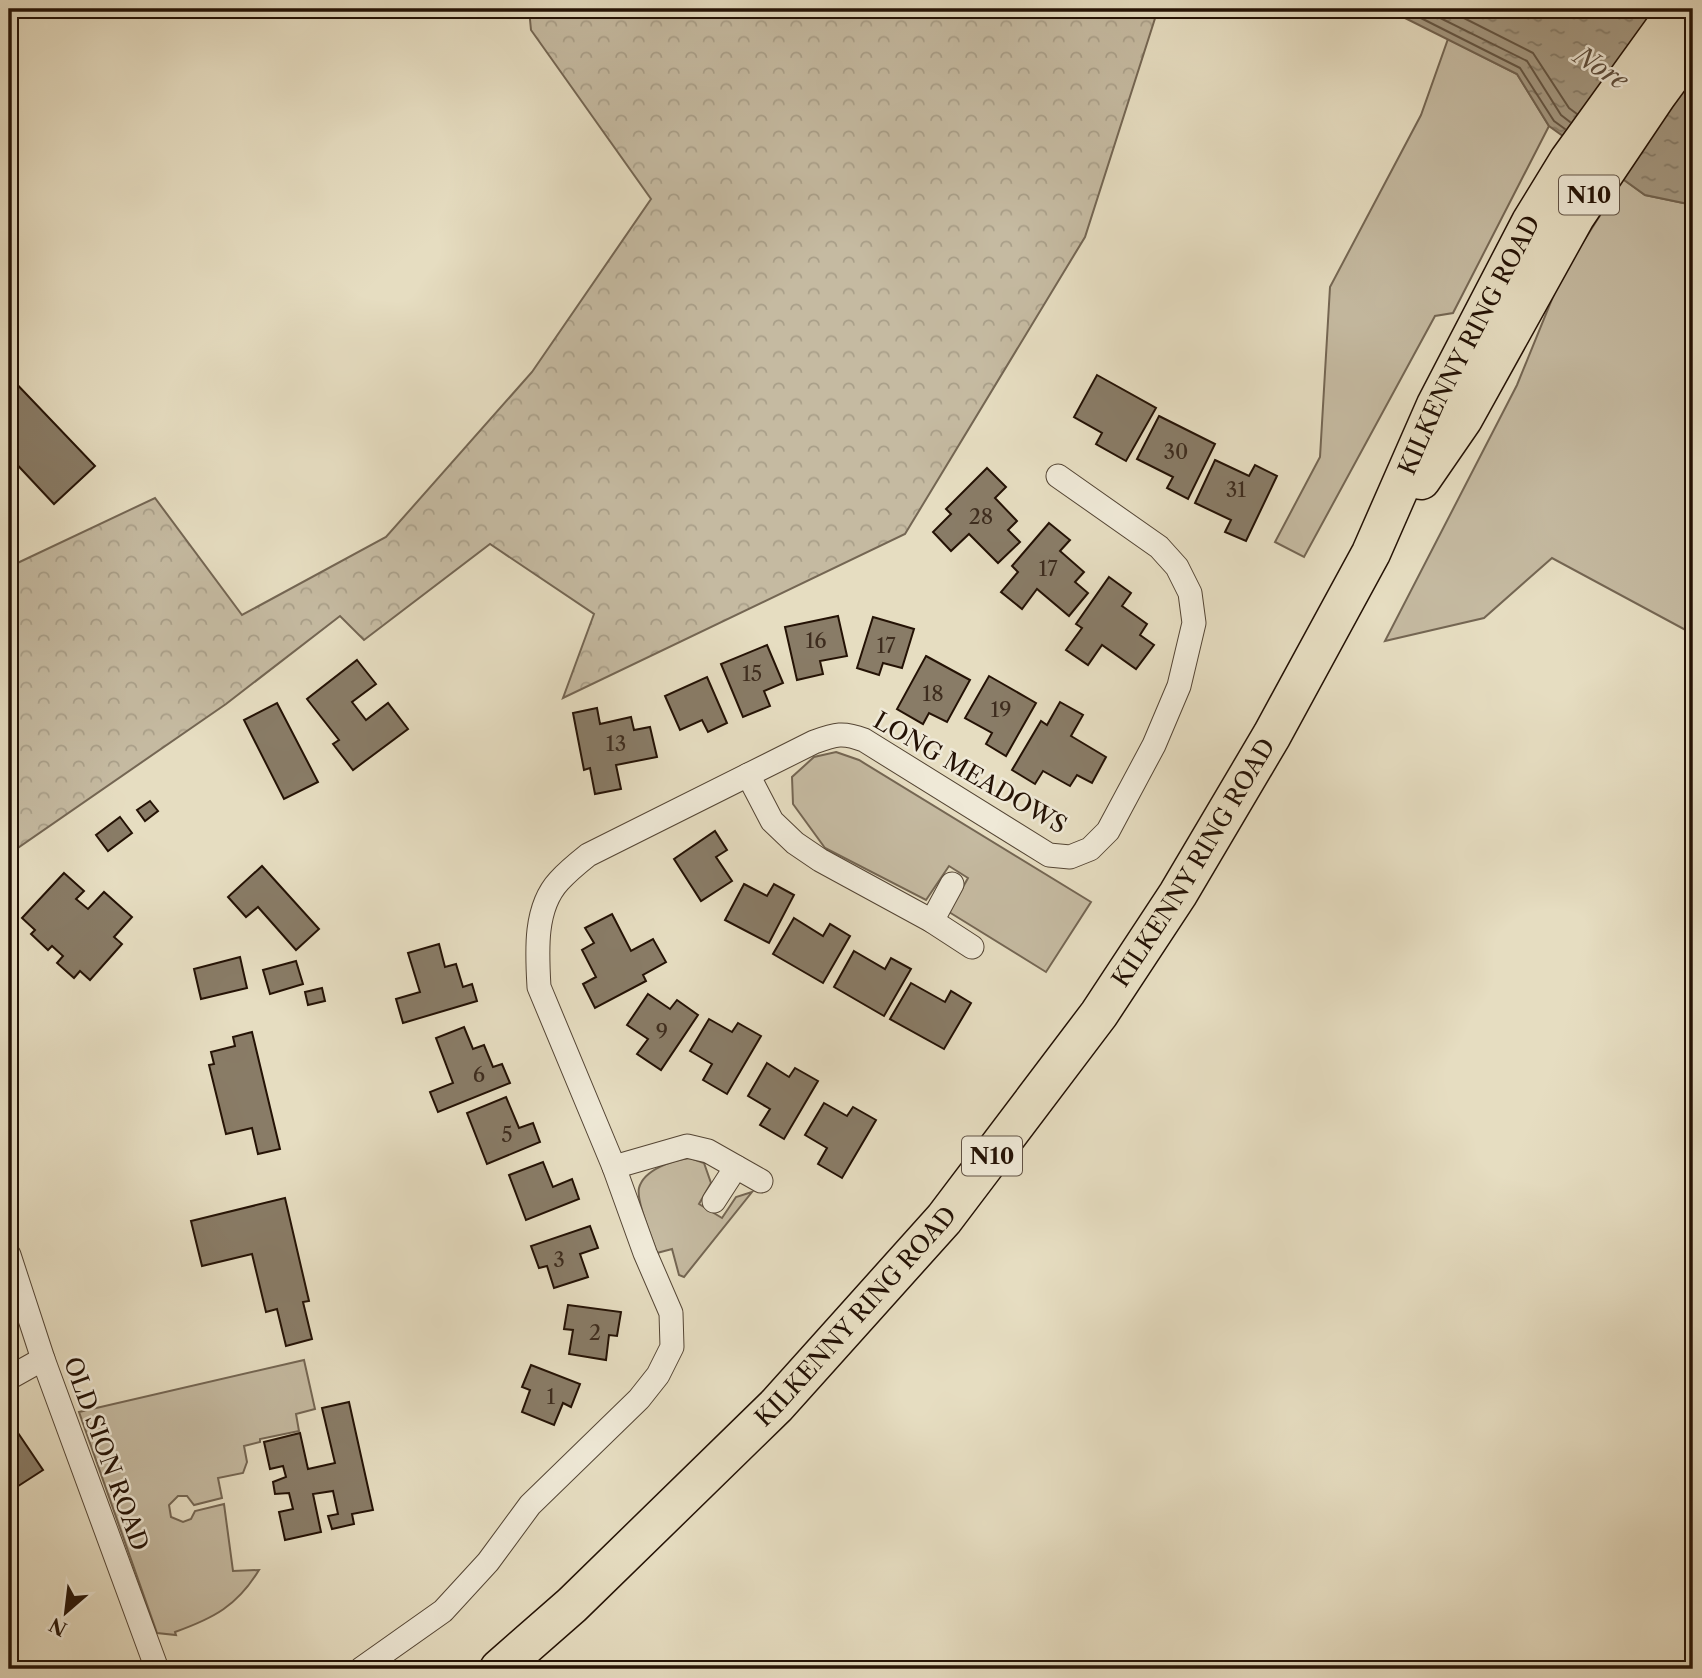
<svg xmlns="http://www.w3.org/2000/svg" width="1702" height="1678" font-family="'Libre Caslon Text',serif">
	<style>
		.grass { fill: #c5baa1; stroke: #746653; stroke-width: 2 }
		.forest { fill: url(#forest-crowns); stroke: #746653; stroke-width: 2 }
		.water { fill: url(#water-ripples); stroke: #71624f; stroke-width: 2 }
		.lines { fill: none; stroke-linecap: round; stroke-linejoin: round }
		.shore { stroke: #645543; stroke-width: 2 }
		.building { fill: #897c67; stroke: #241205; stroke-width: 2 }
		.minor-casing { stroke: #544534; stroke-width: 25 }
		.trunk-casing { stroke: #241205; stroke-width: 41 }
		.minor { stroke: #efe9d7; stroke-width: 23 }
		.trunk { stroke: #e6ddc1; stroke-width: 38 }
		.labels { text-anchor: middle; stroke-width: 5; stroke-linejoin: round; paint-order: stroke }
		.number-label { font-size: 21px; fill: #3d2c1e }
		.shield { fill: #efe9d7; stroke: #615244; stroke-width: 2 }
		.shield-label { font-size: 23px; font-weight: bold; fill: #241205 }
		.street-label { font-size: 24px; fill: #241205; stroke: #efe9d7 }
		.water-label { font-size: 26px; font-style: italic; fill: #5e4e3d; stroke: #efe9d7 }
	</style>
	<defs>
		<pattern id="forest-crowns" width="20" height="18" patternUnits="userSpaceOnUse" patternTransform="scale(1.75)"><rect width="20" height="18" fill="#c5baa1"/><path d="M2 6a3 3 0 1 1 6 0M12 15a3 3 0 1 1 6 0" fill="none" stroke="#a99f89"/></pattern>
		<pattern id="water-ripples" width="26" height="14" patternUnits="userSpaceOnUse" patternTransform="scale(1.75)"><rect width="26" height="14" fill="#a49881"/><path d="M2 4q2-2 4 0t4 0M15 11q2-2 4 0t4 0" fill="none" stroke="#857b68"/></pattern>
	</defs>
	<rect width="100%" height="100%" fill="#e6ddc1"/>
	<filter id="stains"><feTurbulence type="fractalNoise" baseFrequency=".00286" numOctaves="4"/><feColorMatrix values="0 0 0 0 .2 0 0 0 0 .09 0 0 0 0 .02 0 0 0 .5 -.17"/></filter>
	<radialGradient id="worn" r=".72"><stop offset=".6" stop-color="#630" stop-opacity="0"/><stop offset="1" stop-color="#630" stop-opacity=".3"/></radialGradient>
	<g class="grass">
		<polygon points="1448,39 1517,74 1549,126 1453,313 1435,316 1304,557 1275,542 1320,457 1330,287 1421,115"/>
		<polygon points="1623,179 1645,195 1693,205 1693,634 1552,558 1484,618 1385,641 1517,385 1561,277"/>
		<polygon points="836,752 859,760 1091,902 1046,972 949,912 968,878 949,866 926,900 825,848 793,804 792,777 814,757"/>
		<path d="M690,1158L704,1163L711,1183L699,1204L722,1218L736,1197L752,1192L684,1277L679,1275L672,1249L657,1253C652,1238 636,1201 639,1188C644,1169 674,1160 690,1158Z"/>
		<path d="M304,1360L315,1409L296,1414L299,1431L260,1439V1442L244,1446L247,1462L243,1473L218,1478L222,1498L194,1505L187,1496H178L169,1505L171,1517L183,1522L191,1519L195,1511L224,1504L233,1571L259,1570C237,1606 214,1618 175,1632L176,1635L157,1633L79,1412Z"/>
	</g>
	<polygon class="forest" points="529,9 1158,9 1085,237 905,534 563,698 594,614 490,544 364,640 340,616 226,704 9,854 9,567 155,498 242,615 386,537 532,372 651,199 531,30"/>
	<polygon class="water" points="1387,9 1661,9 1693,29 1693,205 1645,195 1549,126 1517,74"/>
	<g class="lines">
		<g class="shore">
			<polyline points="1403,9 1520,68 1554,121 1565,129"/>
			<polyline points="1422,9 1527,61 1561,115 1570,122"/>
			<polyline points="1446,9 1533,53 1569,108 1577,114"/>
		</g>
	</g>
	<g class="building">
		<polygon points="1097,375 1156,408 1126,461 1096,444 1102,433 1074,417"/>
		<polygon points="9,376 95,466 54,504 9,456"/>
		<polygon points="1159,416 1215,444 1188,499 1167,488 1173,477 1137,459"/>
		<polygon points="1215,460 1249,476 1255,465 1277,476 1246,541 1225,532 1231,520 1195,503"/>
		<polygon points="987,468 1006,487 995,498 1017,521 1008,530 1020,542 998,563 969,534 951,551 933,532 951,514 946,509"/>
		<polygon points="1049,523 1070,540 1060,551 1084,572 1075,582 1088,593 1069,616 1037,589 1022,609 1001,592 1018,572 1012,566"/>
		<polygon points="1109,577 1131,593 1122,606 1147,624 1140,635 1154,645 1136,669 1102,645 1088,665 1066,650 1082,628 1076,624"/>
		<polygon points="838,616 847,656 820,661 823,674 797,680 785,627"/>
		<polygon points="873,617 914,629 902,668 883,663 879,675 857,668"/>
		<polygon points="767,645 783,683 764,691 770,706 743,717 721,664"/>
		<polygon points="926,656 970,680 947,722 929,713 923,724 897,709"/>
		<polygon points="357,660 376,684 352,702 366,720 388,703 408,729 353,770 333,744 339,740 307,699"/>
		<polygon points="989,676 1036,703 1006,756 986,744 992,733 965,718"/>
		<polygon points="707,677 727,723 708,732 702,720 680,730 665,696"/>
		<polygon points="1060,702 1083,715 1071,736 1106,757 1092,783 1077,775 1070,786 1043,771 1035,784 1012,770 1041,721 1047,725"/>
		<polygon points="277,703 318,782 284,799 244,720"/>
		<polygon points="597,708 600,724 631,717 634,730 650,727 657,757 616,765 621,789 595,794 590,768 584,770 573,713"/>
		<polygon points="150,801 158,811 145,821 137,810"/>
		<polygon points="120,817 132,833 108,851 96,835"/>
		<polygon points="715,831 727,850 716,857 732,881 701,901 674,859"/>
		<polygon points="262,866 319,929 296,950 258,907 246,917 228,897"/>
		<polygon points="64,873 84,891 76,899 88,909 104,892 132,917 114,937 122,944 90,980 80,971 74,978 57,963 63,956 52,946 48,950 31,934 35,930 22,918"/>
		<polygon points="744,884 767,896 774,884 794,895 769,943 725,920"/>
		<polygon points="612,914 631,951 653,939 666,962 643,975 646,981 595,1008 583,984 596,977 582,950 594,943 585,928"/>
		<polygon points="794,918 823,936 830,924 850,936 823,983 773,954"/>
		<polygon points="439,944 445,967 456,964 463,987 472,984 477,1001 403,1023 396,999 420,992 408,953"/>
		<polygon points="854,951 885,969 891,958 911,969 884,1016 834,987"/>
		<polygon points="240,957 247,988 201,999 194,969"/>
		<polygon points="296,961 303,984 270,994 263,970"/>
		<polygon points="911,983 945,1002 951,991 971,1003 944,1049 890,1019"/>
		<polygon points="322,988 325,1001 308,1005 305,992"/>
		<polygon points="648,994 670,1009 677,1000 698,1015 661,1070 637,1054 648,1039 627,1025"/>
		<polygon points="709,1019 732,1032 738,1023 761,1036 727,1094 703,1080 712,1064 690,1051"/>
		<polygon points="464,1027 473,1049 484,1045 493,1067 502,1064 510,1083 438,1112 430,1092 453,1083 436,1038"/>
		<polygon points="252,1032 280,1149 258,1154 252,1128 226,1134 209,1065 214,1064 211,1052 235,1046 233,1037"/>
		<polygon points="767,1063 789,1077 795,1068 818,1081 784,1139 760,1125 770,1109 748,1096"/>
		<polygon points="506,1097 519,1128 533,1123 540,1142 487,1164 467,1113"/>
		<polygon points="824,1103 847,1116 853,1107 876,1120 842,1178 818,1164 827,1148 805,1135"/>
		<polygon points="543,1162 553,1187 572,1179 579,1199 526,1220 509,1175"/>
		<polygon points="285,1198 309,1301 303,1302 312,1339 286,1346 277,1309 266,1312 252,1254 202,1266 191,1221"/>
		<polygon points="590,1226 598,1248 580,1254 588,1277 554,1288 547,1266 539,1268 531,1246"/>
		<polygon points="568,1305 621,1312 617,1336 609,1335 606,1360 569,1354 573,1330 564,1329"/>
		<polygon points="531,1365 580,1384 571,1407 563,1403 554,1425 522,1412 530,1390 522,1387"/>
		<polygon points="349,1402 373,1510 352,1514 354,1524 332,1529 328,1516 338,1514 333,1491 313,1494 321,1532 285,1540 279,1512 293,1509 289,1493 275,1494 273,1482 286,1477 283,1466 270,1469 264,1442 300,1433 308,1469 335,1463 322,1408"/>
		<polygon points="14,1427 43,1470 9,1492 9,1430"/>
	</g>
	<g class="lines">
		<defs>
			<g id="minor">
				<polyline points="748,775 772,821 795,843 820,860 932,921 972,947"/>
				<polyline points="932,921 952,884"/>
				<polyline points="614,1167 687,1146 708,1151 761,1181"/>
				<polyline points="714,1201 736,1167"/>
				<polyline points="9,1255 43,1359 157,1669"/>
				<polyline points="9,1378 43,1359"/>
				<path d="M361,1669L443,1611L488,1562L530,1505L639,1399L658,1375L672,1347L671,1313L645,1253L614,1167L539,987C537,952 534,908 559,881C568,871 578,863 588,855L814,742C836,734 843,732 864,740L1049,855L1070,857L1090,849L1108,831L1154,745L1179,686L1194,623L1190,593L1177,567L1159,547L1058,476"/>
			</g>
			<g id="trunk">
				<polyline points="1421,480 1463,419 1575,217 1657,95 1693,46"/>
				<path id="s1" d="M499,1669L572,1605L776,1406L944,1219L1099,1014L1178,894L1272,735L1371,553L1436,405L1531,222L1569,160L1678,9"/>
			</g>
		</defs>
		<use href="#minor" class="minor-casing"/>
		<use href="#trunk" class="trunk-casing"/>
		<use href="#minor" class="minor"/>
		<use href="#trunk" class="trunk"/>
	</g>
	<g class="labels">
		<g class="number-label">
			<text x="1176" y="459">30</text>
			<text x="1236" y="497">31</text>
			<text x="981" y="524">28</text>
			<text x="1048" y="576">17</text>
			<text x="816" y="648">16</text>
			<text x="886" y="653">17</text>
			<text x="752" y="681">15</text>
			<text x="933" y="701">18</text>
			<text x="1001" y="717">19</text>
			<text x="616" y="751">13</text>
			<text x="662" y="1039">9</text>
			<text x="479" y="1082">6</text>
			<text x="507" y="1142">5</text>
			<text x="559" y="1267">3</text>
			<text x="595" y="1340">2</text>
			<text x="551" y="1404">1</text>
		</g>
		<g class="shield">
			<rect x="1559" y="175.5" width="60" height="39" rx="5"/>
			<rect x="962" y="1136.5" width="60" height="39" rx="5"/>
		</g>
		<g class="shield-label">
			<text x="1589" y="203">N10</text>
			<text x="992" y="1164">N10</text>
		</g>
		<g class="street-label">
			<text dy="8" stroke="none"><textPath href="#s1" startOffset="1656">KILKENNY RING ROAD</textPath></text>
			<text transform="translate(970 773) rotate(30)" y="8">LONG MEADOWS</text>
			<text dy="8" stroke="none"><textPath href="#s1" startOffset="1069">KILKENNY RING ROAD</textPath></text>
			<text dy="8" stroke="none"><textPath href="#s1" startOffset="502">KILKENNY RING ROAD</textPath></text>
			<text transform="translate(106 1454) rotate(70)" y="8">OLD SION ROAD</text>
		</g>
		<g class="water-label">
			<text transform="translate(1601 68) rotate(32)" y="9">Nore</text>
		</g>
	</g>
	<rect width="1702" height="1678" fill="none" stroke="#e6ddc1" stroke-width="35"/>
	<rect x="10" y="10" width="1681" height="1657" fill="none" stroke="#241205" stroke-width="3.5"/>
	<rect x="18" y="18" width="1667" height="1643" fill="none" stroke="#241205" stroke-width="2"/>
	<g transform="translate(66 1612) rotate(208)" stroke="#efe9d7" stroke-width="5" paint-order="stroke">
	<path d="M0-5L12 26L0 18L-12 26Z" fill="#241205"/>
	<text y="-10" font-size="19" font-weight="bold" text-anchor="middle" fill="#241205">N</text>
	</g>
	<rect width="100%" height="100%" filter="url(#stains)"/>
	<rect width="100%" height="100%" fill="url(#worn)"/>
</svg>
